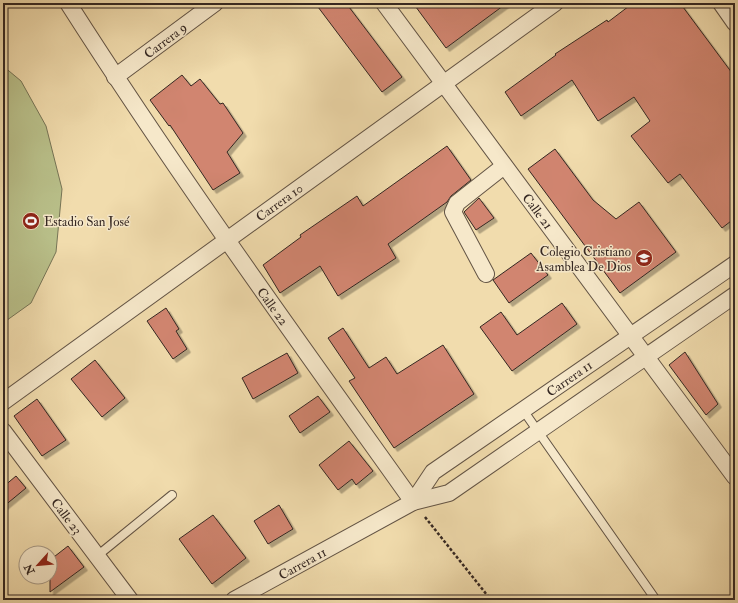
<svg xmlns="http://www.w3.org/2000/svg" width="738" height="603" font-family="'IM FELL Double Pica',serif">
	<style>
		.green { fill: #b9c08a; stroke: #767456 }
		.building { fill: #d18570; stroke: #342722; filter: url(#shadow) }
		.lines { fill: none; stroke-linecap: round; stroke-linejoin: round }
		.service-casing { stroke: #635445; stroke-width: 10 }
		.minor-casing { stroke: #635445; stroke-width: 18 }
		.path { stroke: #342722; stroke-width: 2.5; stroke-dasharray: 3 2; stroke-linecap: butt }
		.service { stroke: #f6e8ca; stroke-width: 8 }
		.minor { stroke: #f6e8ca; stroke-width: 16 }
		.labels { text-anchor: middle; stroke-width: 3; stroke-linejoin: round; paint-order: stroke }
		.street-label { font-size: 13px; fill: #342722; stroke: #f6e8ca }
		.poi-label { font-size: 13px; fill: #342722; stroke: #f6e8ca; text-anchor: start }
	</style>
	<defs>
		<filter id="shadow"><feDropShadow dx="3.5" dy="3.5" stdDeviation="0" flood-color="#0004"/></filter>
	</defs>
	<rect width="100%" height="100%" fill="#f1dcad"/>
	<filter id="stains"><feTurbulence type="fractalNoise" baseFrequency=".005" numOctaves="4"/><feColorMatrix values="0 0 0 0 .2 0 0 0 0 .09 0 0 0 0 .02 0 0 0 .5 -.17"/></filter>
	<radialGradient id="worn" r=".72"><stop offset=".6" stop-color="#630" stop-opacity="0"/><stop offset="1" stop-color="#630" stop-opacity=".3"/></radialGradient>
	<polygon class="green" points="3,66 21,81 46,126 62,189 56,252 31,303 3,323"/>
	<g class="building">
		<polygon points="315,3 346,3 402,77 382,92"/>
		<polygon points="413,3 507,3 446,48"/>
		<polygon points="633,3 680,3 735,77 735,218 722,228 680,174 668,183 631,136 650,121 634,97 598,121 572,80 521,116 505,92 556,55 555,54 607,20 608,22"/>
		<polygon points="182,75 191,86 200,79 220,104 223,103 243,133 227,152 240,173 213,190 170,125 169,126 150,100"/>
		<polygon points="447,146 471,180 451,196 447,202 388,244 396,258 338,296 320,266 280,293 263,265 301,237 300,235 357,196 363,206"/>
		<polygon points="555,149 593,200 616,219 639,202 676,252 620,293 528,169"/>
		<polygon points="479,198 494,218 476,230 464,212"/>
		<polygon points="531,253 548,275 509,303 493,280"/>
		<polygon points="562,303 577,324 512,371 480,327 501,312 517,335"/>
		<polygon points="166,308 179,329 176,331 187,349 173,359 147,321"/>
		<polygon points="343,328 369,368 386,357 397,374 443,345 474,394 394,448 349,381 355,378 328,338"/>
		<polygon points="685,352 718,404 706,415 669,365"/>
		<polygon points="287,353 298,373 253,399 242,378"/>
		<polygon points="95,360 125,398 102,417 71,379"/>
		<polygon points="318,396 330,412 300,433 289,416"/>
		<polygon points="37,399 66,440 42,456 14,416"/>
		<polygon points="349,441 373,471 356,485 352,479 338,490 319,465"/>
		<polygon points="16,476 26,488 3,507 3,487"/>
		<polygon points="279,505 293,529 268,544 254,521"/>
		<polygon points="213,515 246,558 212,584 179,539"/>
		<polygon points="68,546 84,567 50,592 50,560"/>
	</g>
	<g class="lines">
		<defs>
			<g id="service">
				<polyline points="523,410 656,600"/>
				<polyline points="97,556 172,495"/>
			</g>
			<g id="minor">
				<path d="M68,3C177,174 296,338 413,502"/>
				<polyline points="384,3 735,477"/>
				<polyline points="721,3 735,23"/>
				<polyline points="115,77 215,3"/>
				<polyline points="486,274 453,212 457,203 504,166"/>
				<polyline points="3,402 555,3"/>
				<polyline points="3,431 130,600"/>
				<polyline points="413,502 433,472 735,264"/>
				<polyline points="234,600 413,502 449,493 735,295"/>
			</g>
		</defs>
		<use href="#service" class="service-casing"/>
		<use href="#minor" class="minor-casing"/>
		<polyline class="path" points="425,517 491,600"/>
		<use href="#service" class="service"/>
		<use href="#minor" class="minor"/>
	</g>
	<defs>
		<symbol id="stadium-disc" viewBox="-11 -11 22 22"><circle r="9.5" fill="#8f2418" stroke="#f6e8ca"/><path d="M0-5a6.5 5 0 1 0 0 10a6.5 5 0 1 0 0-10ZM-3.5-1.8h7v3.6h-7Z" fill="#fff"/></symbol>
		<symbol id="school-disc" viewBox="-11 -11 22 22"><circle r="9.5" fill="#8f2418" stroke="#f6e8ca"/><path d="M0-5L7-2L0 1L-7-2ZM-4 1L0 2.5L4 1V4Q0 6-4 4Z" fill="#fff"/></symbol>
	</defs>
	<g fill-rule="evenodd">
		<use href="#stadium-disc" x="21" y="211" width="20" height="20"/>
		<use href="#school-disc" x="634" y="248" width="20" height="20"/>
	</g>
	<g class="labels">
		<g class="street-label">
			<text transform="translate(165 40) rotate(-37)" y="5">Carrera 9</text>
			<text transform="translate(279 202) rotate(-36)" y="5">Carrera 10</text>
			<text transform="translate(538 211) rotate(53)" y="5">Calle 21</text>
			<text transform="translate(273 306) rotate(54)" y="5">Calle 22</text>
			<text transform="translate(569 378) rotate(-35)" y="5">Carrera 11</text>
			<text transform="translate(67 516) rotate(53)" y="5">Calle 23</text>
			<text transform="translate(302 563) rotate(-29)" y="5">Carrera 11</text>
		</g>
		<g class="poi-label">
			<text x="44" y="226">Estadio San José</text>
			<text x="631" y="256" text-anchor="end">Colegio Cristiano<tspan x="631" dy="15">Asamblea De Dios</tspan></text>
		</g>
	</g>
	<rect width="738" height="603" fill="none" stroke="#f1dcad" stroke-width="16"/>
	<rect x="4" y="4" width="730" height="595" fill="none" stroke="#342722" stroke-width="2"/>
	<rect x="8" y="8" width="722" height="587" fill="none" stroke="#342722"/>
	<g transform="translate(38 565) rotate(243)"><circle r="19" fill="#f6e8ca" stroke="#a89b87"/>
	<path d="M0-3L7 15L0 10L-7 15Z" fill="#8f2418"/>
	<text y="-6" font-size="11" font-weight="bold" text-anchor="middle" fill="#342722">N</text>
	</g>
	<rect width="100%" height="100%" filter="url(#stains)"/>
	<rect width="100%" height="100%" fill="url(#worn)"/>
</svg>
